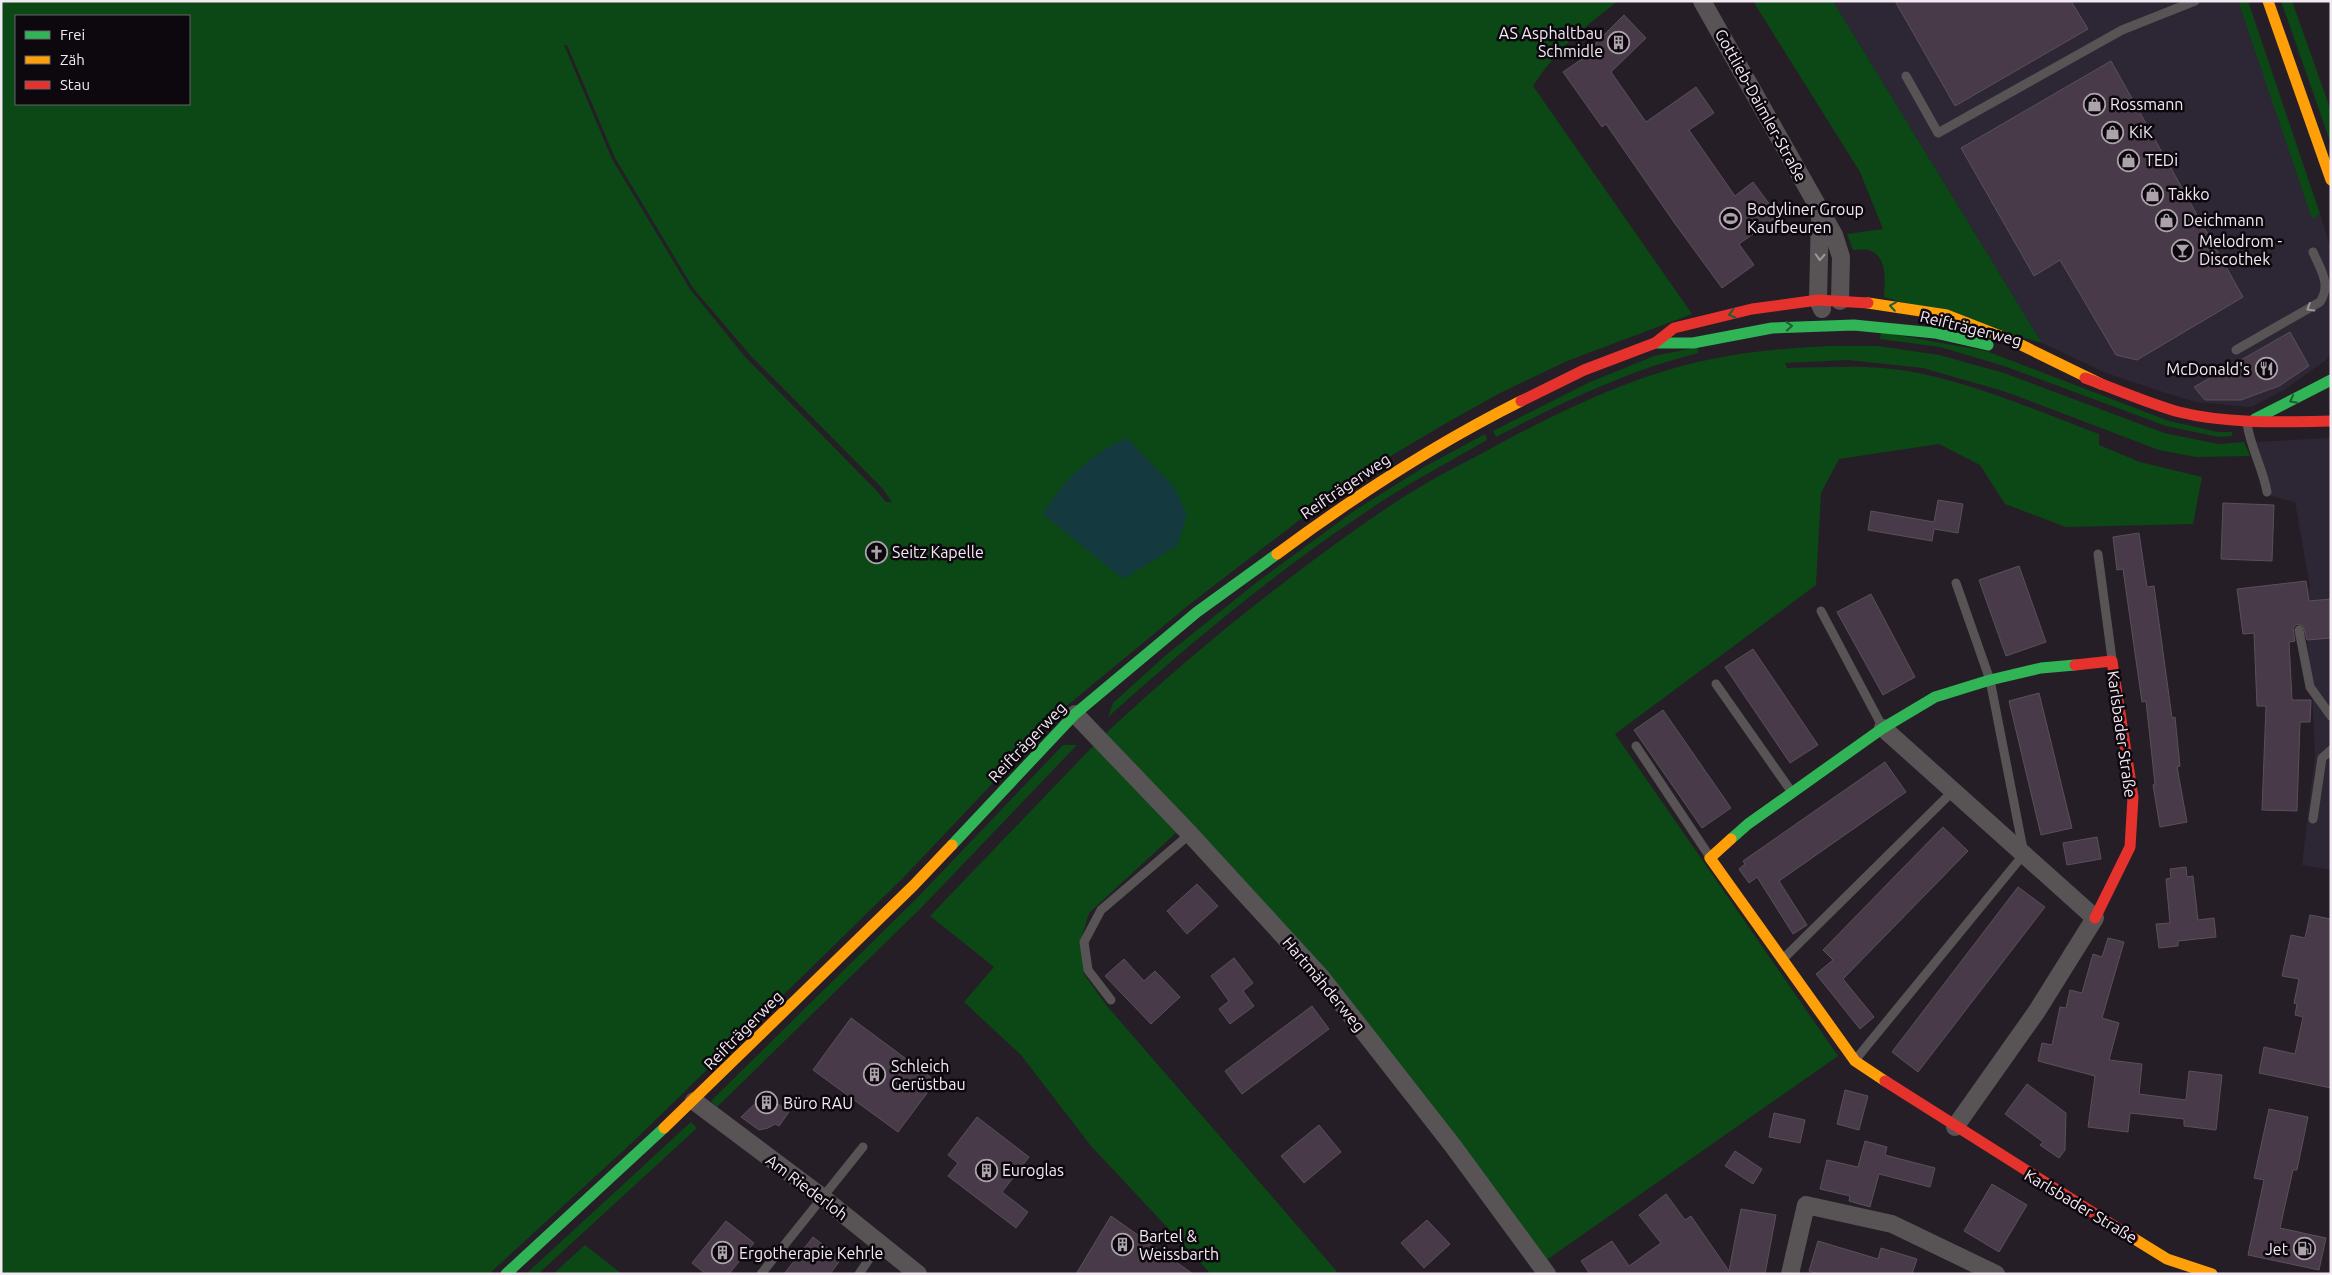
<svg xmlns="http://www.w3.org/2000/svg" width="2332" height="1275" font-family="Ubuntu,sans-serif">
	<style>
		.commercial { fill: #2d2735 }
		.green { fill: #0b4816; fill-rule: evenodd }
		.water { fill: #14393f }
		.building { fill: #493a49; stroke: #585158 }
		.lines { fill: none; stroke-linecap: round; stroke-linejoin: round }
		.lane { stroke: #585456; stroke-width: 9 }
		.street { stroke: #585456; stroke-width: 18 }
		.fast { stroke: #30b455; stroke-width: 11 }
		.slow { stroke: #ff9f0a; stroke-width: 11 }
		.jam { stroke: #e5322d; stroke-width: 11 }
		.oneway { stroke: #9e979d }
		.oneway2 { stroke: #1e5e32 }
		.labels { text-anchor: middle; stroke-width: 5; stroke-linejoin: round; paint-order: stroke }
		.poi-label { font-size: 16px; fill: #f3e9f3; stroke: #0d080e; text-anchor: start }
		.street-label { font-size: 16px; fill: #f3e9f3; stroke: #0d080e }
	</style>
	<rect width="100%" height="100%" fill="#251e26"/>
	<g class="commercial">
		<polygon points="1833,1 2238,1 2312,218 2320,214 2331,249 2331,353 2326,360 2284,390 2251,407 2196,402 2166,393 2106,373 2042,343"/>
		<polygon points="2331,438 2331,870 2302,865 2315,756 2312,686 2303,601 2310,587 2295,502 2271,496 2254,442"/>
	</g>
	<g class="green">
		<path d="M1,1H1618C1583,28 1557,49 1533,86L1692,314L1567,361L1500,393L1448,422L1374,466L1323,502L1190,604L1063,709L903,878L635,1140L489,1274H1ZM16,16H189V104H16ZM564,45H567L615,158L693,288L750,355L882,488L892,502H886L876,490L746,358L690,289L612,159Z"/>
		<path d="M1753,1H1833L2042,343L1884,297C1885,281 1888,257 1869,250C1865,249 1857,250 1853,250L1847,234L1883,229L1860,172Z"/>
		<polygon points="2238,1 2248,1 2320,214 2312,219"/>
		<polygon points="2281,1 2292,1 2331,111 2331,144"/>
		<polygon points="1881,332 1986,351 2169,421 2218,432 2232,432 2232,436 2219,437 2166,426 2004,366 1940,347 1880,339"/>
		<path d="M1829,346H1878L1939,355L2004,373L2164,433L2218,444L2244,442L2250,456L2196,457L2159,450L2006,392L1923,368L1848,360L1785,363L1787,368C1832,367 1879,364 1923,374C1984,387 2042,413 2099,434V445L2140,462L2202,477L2193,524L2066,527L2005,504L1980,465L1939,444L1839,459L1821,493L1816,585L1615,734L1838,1056L1545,1261L1457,1142L1104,735C1171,672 1241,614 1315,559C1352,532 1390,504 1430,481C1452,468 1475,458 1497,445C1565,409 1636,374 1712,359C1751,351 1790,348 1829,346Z"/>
		<path d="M1698,347V353C1626,371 1561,403 1496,437L1493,431L1590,382L1654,356Z"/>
		<path d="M1485,434L1487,440C1443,465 1398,489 1357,518C1269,577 1187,646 1108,717L1113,703L1166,655L1257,582L1354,511L1424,467Z"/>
		<polygon points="1097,742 1178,831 1089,913 1081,940 1084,974 1107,1006 1339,1274 1211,1274 1091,1146 1021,1055 964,1002 994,967 930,916"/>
		<polygon points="1063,745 1077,745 922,907 717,1107 711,1101 916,899"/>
		<polygon points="691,1122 697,1128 538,1274 526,1274"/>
		<polygon points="585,1245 622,1274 553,1274"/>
	</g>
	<path class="water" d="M1127,438L1174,487L1187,514L1177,546L1123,579L1043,514C1063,481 1091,453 1127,438Z"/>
	<g class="building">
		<polygon points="1895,1 2071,1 2088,29 1955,106"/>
		<polygon points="1624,15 1646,38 1611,72 1646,122 1696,87 1714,113 1689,130 1735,196 1753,182 1778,216 1739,244 1754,265 1722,288 1676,225 1606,124 1602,127 1563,72 1595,50 1593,46"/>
		<polygon points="2111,61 2243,297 2137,360 2116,355 2060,260 2034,276 1961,148"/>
		<polygon points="2290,332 2309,366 2279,386 2241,400 2205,400 2194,387"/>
		<polygon points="1938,500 1963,504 1958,533 1934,529 1932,541 1868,530 1871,511 1934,522"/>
		<polygon points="2223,503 2274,505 2272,561 2221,559"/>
		<polygon points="2139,533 2147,587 2154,586 2172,718 2175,717 2180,766 2177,767 2187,822 2160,827 2153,785 2155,784 2146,701 2142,702 2123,569 2117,570 2113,537"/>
		<polygon points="2019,566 2046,642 2006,656 1979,580"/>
		<polygon points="2306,581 2309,601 2331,599 2331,638 2307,640 2303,626 2297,624 2293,628 2295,641 2289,642 2292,700 2311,700 2310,722 2300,722 2297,811 2262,810 2266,706 2257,706 2254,633 2243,634 2237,589"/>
		<polygon points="1871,594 1915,677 1883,695 1837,612"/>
		<polygon points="1753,649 1818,745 1790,763 1725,667"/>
		<polygon points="2039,693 2072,828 2041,835 2009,701"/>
		<polygon points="1663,710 1731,808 1702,828 1634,730"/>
		<polygon points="1885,762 1906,792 1779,881 1807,925 1793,934 1757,877 1749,883 1739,869 1745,864 1743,861"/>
		<polygon points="1943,827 1968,851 1843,979 1874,1017 1860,1029 1816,974 1833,960 1823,950"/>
		<polygon points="2097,837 2101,859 2067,865 2063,843"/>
		<polygon points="2186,867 2187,877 2193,876 2198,920 2214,918 2216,937 2178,941 2178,946 2159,948 2156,924 2170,923 2166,879 2171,878 2170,869"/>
		<polygon points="1197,884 1218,906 1187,934 1167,911"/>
		<polygon points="2018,887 2045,907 1918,1072 1892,1052"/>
		<polygon points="2310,915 2331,919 2331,1088 2259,1073 2264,1047 2295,1054 2303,1017 2295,1015 2297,1004 2294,1003 2299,979 2282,976 2291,935 2305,938"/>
		<polygon points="2108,938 2124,942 2102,1018 2119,1023 2109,1060 2142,1064 2139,1094 2186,1100 2189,1071 2222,1075 2216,1130 2184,1126 2184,1119 2130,1113 2128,1132 2088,1127 2095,1076 2038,1061 2042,1043 2052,1045 2060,1007 2066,1008 2070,990 2082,993 2093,954 2102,957"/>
		<polygon points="1234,958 1253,983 1243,991 1254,1006 1230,1024 1219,1009 1229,1001 1211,976"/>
		<polygon points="1124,959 1144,981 1155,971 1180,997 1151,1024 1105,976"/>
		<polygon points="1312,1006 1329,1029 1242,1094 1225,1071"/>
		<polygon points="851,1018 936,1081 898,1132 813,1070"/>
		<polygon points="2027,1084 2066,1113 2065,1150 2059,1158 2040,1145 2043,1142 2005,1114"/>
		<polygon points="1845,1090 1868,1096 1859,1130 1837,1124"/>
		<polygon points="765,1094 789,1112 779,1126 775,1124 768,1128 759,1130 741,1117"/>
		<polygon points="2269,1109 2308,1117 2297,1170 2293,1170 2280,1228 2326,1238 2319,1270 2248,1255 2264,1180 2254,1178"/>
		<polygon points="1774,1113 1805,1120 1800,1143 1769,1137"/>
		<polygon points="977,1117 1029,1157 1002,1192 1028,1212 1016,1228 948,1176 958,1163 948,1155"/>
		<polygon points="1319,1125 1341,1152 1304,1183 1281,1156"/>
		<polygon points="1865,1141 1887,1147 1885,1155 1935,1168 1930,1187 1879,1174 1870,1207 1849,1201 1850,1196 1820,1189 1827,1160 1858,1167"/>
		<polygon points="1735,1151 1762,1169 1753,1184 1725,1166"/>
		<polygon points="1992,1184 2027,1205 1999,1252 1964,1231"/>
		<polygon points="1666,1194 1685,1220 1691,1216 1729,1271 1741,1209 1776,1215 1765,1274 1590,1274 1581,1261 1612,1241 1629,1266 1661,1243 1639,1215"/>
		<polygon points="1111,1216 1193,1274 1076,1274"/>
		<polygon points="1427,1220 1450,1244 1424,1268 1401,1243"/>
		<polygon points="726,1221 754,1243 729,1274 706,1274 692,1263"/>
		<polygon points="813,1237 841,1259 830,1274 784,1274"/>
		<polygon points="1818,1241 1878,1259 1881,1248 1917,1259 1912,1274 1818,1274 1809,1271"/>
	</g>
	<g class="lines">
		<g class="lane">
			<polyline points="1906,76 1938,133 2122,30 2195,1"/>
			<path d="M2236,350L2320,302C2332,284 2320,269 2313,252"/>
			<path d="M2247,423C2250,447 2263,468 2267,492"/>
			<polyline points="2098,554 2112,659"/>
			<polyline points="1821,611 1882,726"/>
			<polyline points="2299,630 2310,687 2331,716"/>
			<polyline points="1716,684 1791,791"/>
			<polyline points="1636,746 1710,857"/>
			<polyline points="2313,819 2322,758 2331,750"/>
			<polyline points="1784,958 1952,792"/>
			<polyline points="1111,1000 1088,970 1084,942 1101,910 1190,834"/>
			<polyline points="1856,1059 2024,854 1990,680 1956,583"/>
			<polyline points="761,1274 863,1147"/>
			<polyline points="859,1274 880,1243"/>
		</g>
		<g class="street">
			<polyline points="1702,1 1834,235 1841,257 1840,301"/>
			<polyline points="1820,214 1818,300 1822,309"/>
			<polyline points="1075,714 1190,834 1321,977 1453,1146 1547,1274"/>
			<polyline points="1883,728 2095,918 2037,1011 1955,1127"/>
			<polyline points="694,1101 822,1197 918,1274"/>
			<polyline points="1790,1274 1806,1205 1892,1224 1996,1274"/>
		</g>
		<g class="fast">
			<polyline points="1655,343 1693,343 1772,328 1854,325 1935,333 1988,345"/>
			<polyline points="2255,419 2331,380"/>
			<polyline points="1731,839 1748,824 1883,728 1935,697 1990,680 2041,668 2075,665"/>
			<polyline points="952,845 1075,714 1197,612 1277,554"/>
			<polyline points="506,1274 664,1128"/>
		</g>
		<g class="slow">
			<polyline points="2268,1 2331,180"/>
			<polyline points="1868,303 1947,315 2011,340 2101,384"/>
			<path d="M1277,554C1355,496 1435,444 1521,401"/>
			<polyline points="1731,839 1710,858 1855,1061 1885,1081"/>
			<polyline points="664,1128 913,886 952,845"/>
			<polyline points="2133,1238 2167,1259 2212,1274"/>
		</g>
		<g class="jam">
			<path d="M2085,378C2116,389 2147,403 2179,412C2227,424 2281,422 2331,421"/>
			<polyline points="1521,401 1584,370 1655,343 1674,328 1752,309 1818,300 1868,303"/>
			<polyline points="2075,665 2112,661 2133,797 2130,847 2095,918"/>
			<polyline points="1885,1081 2133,1238"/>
		</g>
	</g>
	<defs><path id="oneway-chevron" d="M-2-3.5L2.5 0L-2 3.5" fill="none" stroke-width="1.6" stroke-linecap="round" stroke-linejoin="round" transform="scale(1.25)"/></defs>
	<g class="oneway">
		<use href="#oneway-chevron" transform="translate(1820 257) rotate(93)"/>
		<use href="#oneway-chevron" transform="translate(2310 308) rotate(149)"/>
	</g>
	<g class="oneway2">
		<use href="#oneway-chevron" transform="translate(1893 306) rotate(-171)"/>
		<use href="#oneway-chevron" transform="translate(1732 314) rotate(166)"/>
		<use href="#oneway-chevron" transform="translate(1789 326) rotate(-5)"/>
		<use href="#oneway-chevron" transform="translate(2293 400) rotate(152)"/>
	</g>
	<defs>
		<symbol id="building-ring" viewBox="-11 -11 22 22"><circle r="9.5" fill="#0d080e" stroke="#aba2ab" stroke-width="1.5"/><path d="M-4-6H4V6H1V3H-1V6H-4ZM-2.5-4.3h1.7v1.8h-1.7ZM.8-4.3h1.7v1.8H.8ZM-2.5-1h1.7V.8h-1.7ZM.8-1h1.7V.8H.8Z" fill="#aba2ab"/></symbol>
		<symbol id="shop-ring" viewBox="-11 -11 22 22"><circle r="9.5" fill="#0d080e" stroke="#aba2ab" stroke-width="1.5"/><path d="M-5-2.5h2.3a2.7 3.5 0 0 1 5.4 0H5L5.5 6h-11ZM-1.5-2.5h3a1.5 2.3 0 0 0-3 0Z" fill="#aba2ab"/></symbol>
		<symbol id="stadium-ring" viewBox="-11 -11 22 22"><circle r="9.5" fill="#0d080e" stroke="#aba2ab" stroke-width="1.5"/><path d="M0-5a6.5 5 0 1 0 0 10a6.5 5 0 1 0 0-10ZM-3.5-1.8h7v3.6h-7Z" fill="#aba2ab"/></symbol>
		<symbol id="bar-ring" viewBox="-11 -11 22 22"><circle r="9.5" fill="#0d080e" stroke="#aba2ab" stroke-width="1.5"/><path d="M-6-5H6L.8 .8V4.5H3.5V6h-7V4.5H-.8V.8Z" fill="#aba2ab"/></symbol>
		<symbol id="restaurant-ring" viewBox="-11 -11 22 22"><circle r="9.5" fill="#0d080e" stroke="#aba2ab" stroke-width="1.5"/><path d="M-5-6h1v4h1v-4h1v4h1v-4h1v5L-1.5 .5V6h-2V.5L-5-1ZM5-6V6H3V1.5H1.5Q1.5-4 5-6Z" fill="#aba2ab"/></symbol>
		<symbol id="church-ring" viewBox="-11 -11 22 22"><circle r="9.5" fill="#0d080e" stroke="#aba2ab" stroke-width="1.5"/><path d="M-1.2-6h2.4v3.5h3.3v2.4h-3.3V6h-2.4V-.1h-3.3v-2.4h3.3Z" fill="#aba2ab"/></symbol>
		<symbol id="fuel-ring" viewBox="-11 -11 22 22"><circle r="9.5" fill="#0d080e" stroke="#aba2ab" stroke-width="1.5"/><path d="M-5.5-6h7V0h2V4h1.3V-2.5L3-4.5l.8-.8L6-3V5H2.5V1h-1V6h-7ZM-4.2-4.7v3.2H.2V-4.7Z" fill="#aba2ab"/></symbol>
	</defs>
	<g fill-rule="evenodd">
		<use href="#building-ring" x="1606" y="30" width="25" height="25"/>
		<use href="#shop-ring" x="2082" y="92" width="25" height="25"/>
		<use href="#shop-ring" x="2100" y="120" width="25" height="25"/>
		<use href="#shop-ring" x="2116" y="148" width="25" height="25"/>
		<use href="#shop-ring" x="2140" y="182" width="25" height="25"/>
		<use href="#stadium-ring" x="1718" y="206" width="25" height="25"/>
		<use href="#shop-ring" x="2154" y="208" width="25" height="25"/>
		<use href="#bar-ring" x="2170" y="238" width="25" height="25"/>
		<use href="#restaurant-ring" x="2254" y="356" width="25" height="25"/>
		<use href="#church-ring" x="864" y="540" width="25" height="25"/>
		<use href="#building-ring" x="862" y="1062" width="25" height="25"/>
		<use href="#building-ring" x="754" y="1090" width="25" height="25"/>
		<use href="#building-ring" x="974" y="1158" width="25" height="25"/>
		<use href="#building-ring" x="1110" y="1232" width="25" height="25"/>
		<use href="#fuel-ring" x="2292" y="1236" width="25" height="25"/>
		<use href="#building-ring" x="710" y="1240" width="25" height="25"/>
	</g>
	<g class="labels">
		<g class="poi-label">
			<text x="1603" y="39" text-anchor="end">AS Asphaltbau<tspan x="1603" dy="18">Schmidle</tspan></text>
			<text x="2110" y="110">Rossmann</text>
			<text x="2129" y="138">KiK</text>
			<text x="2145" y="166">TEDi</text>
			<text x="2168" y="200">Takko</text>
			<text x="1747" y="215">Bodyliner Group<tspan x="1747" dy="18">Kaufbeuren</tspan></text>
			<text x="2183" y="226">Deichmann</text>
			<text x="2199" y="247">Melodrom -<tspan x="2199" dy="18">Discothek</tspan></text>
			<text x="2250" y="375" text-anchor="end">McDonald's</text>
			<text x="892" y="558">Seitz Kapelle</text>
			<text x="891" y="1072">Schleich<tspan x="891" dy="18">Gerüstbau</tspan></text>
			<text x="783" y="1109">Büro RAU</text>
			<text x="1002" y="1176">Euroglas</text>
			<text x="1139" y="1242">Bartel &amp;<tspan x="1139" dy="18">Weissbarth</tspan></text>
			<text x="2288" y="1255" text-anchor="end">Jet</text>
			<text x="739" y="1259">Ergotherapie Kehrle</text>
		</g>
		<g class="street-label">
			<text transform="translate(1761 105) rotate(61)" y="6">Gottlieb-Daimler-Straße</text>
			<text transform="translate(1971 328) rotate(14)" y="6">Reifträgerweg</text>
			<text transform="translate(1345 486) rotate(-34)" y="6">Reifträgerweg</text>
			<text transform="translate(2122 734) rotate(82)" y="6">Karlsbader Straße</text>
			<text transform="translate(1027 742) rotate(-46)" y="6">Reifträgerweg</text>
			<text transform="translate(1324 984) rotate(50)" y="6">Hartmähderweg</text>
			<text transform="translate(743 1030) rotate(-45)" y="6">Reifträgerweg</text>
			<text transform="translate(807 1187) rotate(37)" y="6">Am Riederloh</text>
			<text transform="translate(2081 1206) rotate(31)" y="6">Karlsbader Straße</text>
		</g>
	</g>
	<rect width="2332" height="1275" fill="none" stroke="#f3e9f3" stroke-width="5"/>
	<rect x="15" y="15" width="175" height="90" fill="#0d080e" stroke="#69626a"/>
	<rect x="25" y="31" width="25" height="8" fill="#30b455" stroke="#69626a"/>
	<text x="60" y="40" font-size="15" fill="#f3e9f3">Frei</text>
	<rect x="25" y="56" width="25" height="8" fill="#ff9f0a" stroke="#69626a"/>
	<text x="60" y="65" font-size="15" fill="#f3e9f3">Zäh</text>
	<rect x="25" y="81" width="25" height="8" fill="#e5322d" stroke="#69626a"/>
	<text x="60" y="90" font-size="15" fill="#f3e9f3">Stau</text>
</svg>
